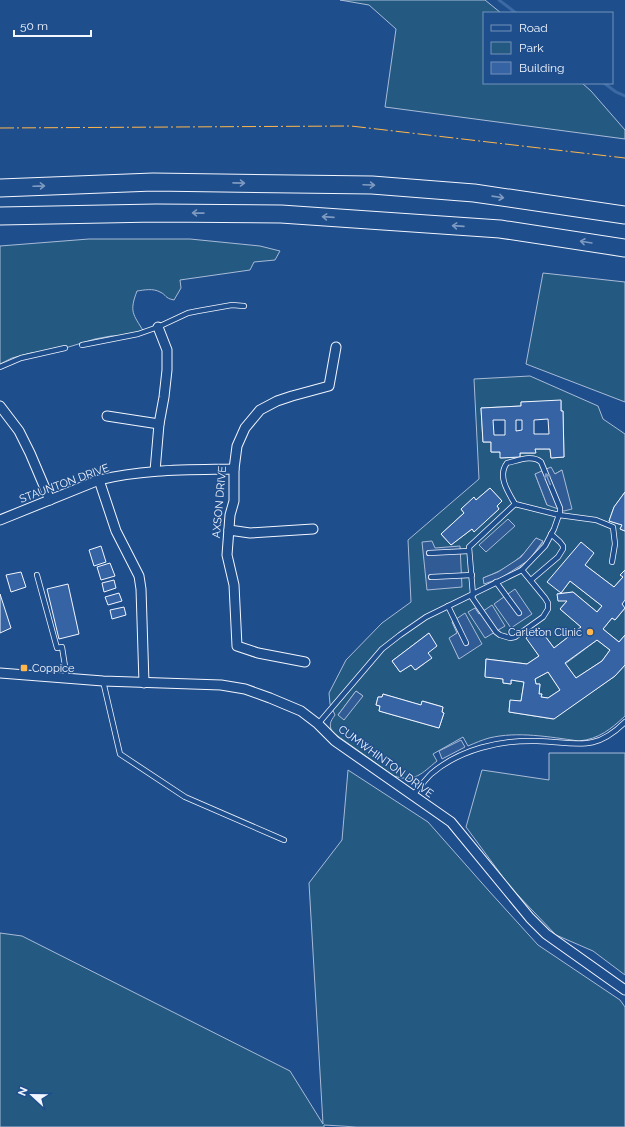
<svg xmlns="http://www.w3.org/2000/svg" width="625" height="1127" font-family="Raleway,sans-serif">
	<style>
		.green { fill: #245a82; stroke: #a8bbd7; fill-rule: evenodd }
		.parking { fill: #305b95; stroke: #a8bbd7 }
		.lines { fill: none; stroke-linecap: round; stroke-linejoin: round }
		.stream { stroke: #3b69a3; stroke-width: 3 }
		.building { fill: #3563a3; stroke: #f2f6ff; fill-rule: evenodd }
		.service-casing { stroke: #f2f6ff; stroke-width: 6 }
		.minor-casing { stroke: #f2f6ff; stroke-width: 11 }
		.motorway-casing { stroke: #f2f6ff; stroke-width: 19 }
		.service { stroke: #1f4e8c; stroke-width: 4.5 }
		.minor { stroke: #1f4e8c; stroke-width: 9 }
		.motorway { stroke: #1f4e8c; stroke-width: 17 }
		.power { stroke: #ffb74d; stroke-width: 1; stroke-dasharray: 14 3 2 3; stroke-linecap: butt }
		.oneway { stroke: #7e9ac0 }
		.poi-dot { fill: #ffb74d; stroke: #1f4e8c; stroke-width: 1.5 }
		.labels { text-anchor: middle; stroke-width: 3; stroke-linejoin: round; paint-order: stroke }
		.street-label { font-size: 11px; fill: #f2f6ff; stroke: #1f4e8c }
		.poi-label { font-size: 11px; fill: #f2f6ff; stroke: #1f4e8c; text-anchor: end }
	</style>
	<rect width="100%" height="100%" fill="#1f4e8c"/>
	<g class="green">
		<polygon points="340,0 485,0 501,13 484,13 484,83 582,83 591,91 625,130 625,139 385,107 396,29 369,5"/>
		<path d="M89,239H190L260,246L280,251L275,260L254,262L250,270L180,280L181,288L174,300C164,298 167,295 160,292C153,288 144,290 137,291C129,312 133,314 144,332L132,336H111L95,339L52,352L31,353L12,358L0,364V246Z"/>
		<polygon points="543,273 625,282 625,402 526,364"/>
		<path d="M530,376L598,406L603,419L625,434V492L614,507L609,521L622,525L620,529L625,531V570L621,575L623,577L614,587L585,565L581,543L561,593L570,581L602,606L597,612L573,592L557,594L567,601L560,609L581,627L554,648L539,628L527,638L539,656L527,664L486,659L485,676L503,679V683L511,684V680L524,682L521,701H510L509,712L553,719L615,676L625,665V716C611,729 599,739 579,741C549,737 518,731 489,738C482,740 475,743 468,746L463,737L433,754L437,761C422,773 415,783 394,776L332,732C329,724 330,722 335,715L330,704L329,693L346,660L382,623L411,602L408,540L479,479L474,379ZM561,401V411H563L564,457L551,458L550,449H535V453H520V457L501,458L500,452H491V442H483L481,408L521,406V402ZM562,470L547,505L535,474H555ZM490,488L502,501L497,506L499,509L474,531L472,529L451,545L441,534L464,513L461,509L474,498L476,500ZM536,538L543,542L529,560L516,570L501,578H483C507,569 522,559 536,538ZM429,633L428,653L431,658L416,670L411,665L400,672L392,661ZM457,633L459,659L450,638ZM356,691L363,696L338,715ZM383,694L421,705L423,701L443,707L442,712L444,713L439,728L379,711L380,706L376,705L378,697H382Z"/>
		<polygon points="625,608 625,635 619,642 603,629 612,618 615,620"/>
		<polygon points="597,640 610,650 602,661 576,678 565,664"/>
		<polygon points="548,672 560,690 548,698 541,697 542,694 539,694 540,684 536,684 535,679"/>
		<polygon points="549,753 625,753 625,975 593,951 556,935 511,888 466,827 482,770 549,780"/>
		<polygon points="348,770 428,822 489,891 538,945 620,1000 625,1007 625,1127 357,1127 324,1125 324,1127 0,1127 0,933 22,936 290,1071 323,1124 309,883 342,840"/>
	</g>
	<g class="parking">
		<polygon points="551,467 555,474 562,470 572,509 564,511 547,505 535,474"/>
		<polygon points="508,519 515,526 486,552 479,545"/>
		<polygon points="536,538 543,541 529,560 501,578 484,584 483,578 498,572 521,557"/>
		<polygon points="432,541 435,548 460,546 462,587 427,590 422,542"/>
		<polygon points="515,589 532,614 511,628 494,604"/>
		<polygon points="492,605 505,626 485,638 468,612 475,608 479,614"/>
		<polygon points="465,613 482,644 459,659 449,638 457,633 452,622"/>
		<polygon points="356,691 363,696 344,720 338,715"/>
		<polygon points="461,740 465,747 442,759 439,751"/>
	</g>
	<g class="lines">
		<g class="stream">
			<polyline points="499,0 516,13"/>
			<polyline points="604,83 616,92 625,96"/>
		</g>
	</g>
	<g class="building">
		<path d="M561,400V411H563L564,457L551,458L550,449H535L536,453H520V457L500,458V452H491V442H483L481,408L521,406V402ZM548,419L549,434H534V420ZM493,420H505V435H494ZM516,420H522V430L516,431Z"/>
		<polygon points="490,488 502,501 497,506 499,509 474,532 472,529 451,545 441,534 464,513 461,509 474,497 476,500"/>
		<polygon points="625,492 625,531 620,529 622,525 609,521 614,507"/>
		<path d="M581,542L594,553L585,565L614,587L623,577L620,575L625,570V600L622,604L625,608L615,620L612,618L603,629L619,642L625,635V665L615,676L554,719L509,712L510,700L521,701L524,682L511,680V684L503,683V679L485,677L486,659L527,664L539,656L526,638L539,628L554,648L581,627L560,609L567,601H558L557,594L573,592L597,612L602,606L570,581L561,593L547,582ZM597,640L610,650L602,661L576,678L565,663ZM548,672L560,690L548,698L541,697L542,694H539L540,684H536L535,679Z"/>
		<polygon points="101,546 106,562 94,566 89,550"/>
		<polygon points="110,563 115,576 101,580 97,567"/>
		<polygon points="21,572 26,587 11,592 6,575"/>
		<polygon points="114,580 116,588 104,592 102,583"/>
		<polygon points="68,584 79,634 59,639 47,589"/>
		<polygon points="119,593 122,601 108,605 105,597"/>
		<polygon points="0,594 11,628 0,633"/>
		<polygon points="124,607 126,615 112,619 110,610"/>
		<polygon points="429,633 437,646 428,653 432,658 415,670 411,665 400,672 392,661"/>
		<polygon points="383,694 421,705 422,701 443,707 442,712 444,713 439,728 379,711 380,706 376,705 378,697 382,697"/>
	</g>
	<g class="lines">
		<defs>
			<g id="service">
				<polyline points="82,345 138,334 158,327 188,313 198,311 232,305 244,306"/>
				<polyline points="0,367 21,358 65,348"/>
				<polyline points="429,553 469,551"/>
				<polyline points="37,575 57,648 62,647 67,679"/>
				<polyline points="431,577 472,575"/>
				<polyline points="531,580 558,557 563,549 563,546 560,542 551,534"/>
				<polyline points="496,582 519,613"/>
				<polyline points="473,595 469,547 515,504"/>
				<polyline points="471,596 496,632 500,635 510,638 515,637 543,617 548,609 548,603 545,598 522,570"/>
				<polyline points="448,606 466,643"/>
				<polyline points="103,681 120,754 185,797 284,840"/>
				<path d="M318,724L382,649L400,635L426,617L522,570L545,546L554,529L560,512V508L541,462C532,454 517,461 507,463C497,476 508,492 515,504L559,515L596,520L613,527L615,544L612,562"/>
				<path d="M413,795C419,788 425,780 431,774C460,749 500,740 537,741C576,742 594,753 625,722"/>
			</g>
			<g id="minor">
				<polyline points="0,406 19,431 30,453 50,500"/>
				<polyline points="107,416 159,424"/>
				<polyline points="155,471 159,424 164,397 167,370 167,350 158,327"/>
				<polyline points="99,480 116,531 139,576 141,589 144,683"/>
				<path d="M0,520L99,480C143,469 189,470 234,469"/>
				<polyline points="229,530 250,533 313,529"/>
				<polyline points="305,662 258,653 237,646 234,585 227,555 230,515 234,501 234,469 237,446 245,428 260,410 277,401 292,396 329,386 336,347"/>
				<polyline points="0,673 103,681 221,685 245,689 270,698 301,711 318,724 335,741 451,822 530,918 546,934 625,990"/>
			</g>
			<g id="motorway">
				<polyline points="0,188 153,182 372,185 474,193 625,215"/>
				<polyline points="0,216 156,213 281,214 500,229 625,248"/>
			</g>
		</defs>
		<use href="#service" class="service-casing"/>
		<use href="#minor" class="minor-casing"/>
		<use href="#motorway" class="motorway-casing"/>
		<use href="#service" class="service"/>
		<use href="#minor" class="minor"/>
		<use href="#motorway" class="motorway"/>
		<polyline class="power" points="0,128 351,126 625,158"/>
	</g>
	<defs><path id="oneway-shaft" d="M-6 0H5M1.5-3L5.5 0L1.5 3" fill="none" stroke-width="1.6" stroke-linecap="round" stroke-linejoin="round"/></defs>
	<g class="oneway">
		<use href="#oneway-shaft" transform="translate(239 183) rotate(1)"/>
		<use href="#oneway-shaft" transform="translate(369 185) rotate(2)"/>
		<use href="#oneway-shaft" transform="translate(39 186) rotate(-2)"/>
		<use href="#oneway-shaft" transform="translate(498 197) rotate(8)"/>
		<use href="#oneway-shaft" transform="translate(198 213) rotate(-179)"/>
		<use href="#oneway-shaft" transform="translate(328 217) rotate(-176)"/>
		<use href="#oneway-shaft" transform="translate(458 226) rotate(-176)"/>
		<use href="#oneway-shaft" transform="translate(586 242) rotate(-171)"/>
		<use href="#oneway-shaft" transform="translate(548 479) rotate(-112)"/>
	</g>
	<g class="poi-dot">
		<circle cx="590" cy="632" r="4"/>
		<rect x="20" y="664" width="8" height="8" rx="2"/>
	</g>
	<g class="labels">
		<g class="street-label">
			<text transform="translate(64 483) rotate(-20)" y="4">STAUNTON DRIVE</text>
			<text transform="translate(219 502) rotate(-85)" y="4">AXSON DRIVE</text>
			<text transform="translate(386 761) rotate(36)" y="4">CUMWHINTON DRIVE</text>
		</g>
		<g class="poi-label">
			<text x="582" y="636">Carleton Clinic</text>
			<text x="32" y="672" text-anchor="start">Coppice</text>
		</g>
	</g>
	<rect x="483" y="12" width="130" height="72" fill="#1f4e8c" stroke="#7391ba"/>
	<rect x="491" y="25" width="20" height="6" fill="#1f4e8c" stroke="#7391ba"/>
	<text x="519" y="32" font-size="12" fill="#f2f6ff">Road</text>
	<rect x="491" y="42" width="20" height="12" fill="#245a82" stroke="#7391ba"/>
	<text x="519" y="52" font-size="12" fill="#f2f6ff">Park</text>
	<rect x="491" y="62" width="20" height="12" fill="#3563a3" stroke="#7391ba"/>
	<text x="519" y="72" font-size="12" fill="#f2f6ff">Building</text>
	<g transform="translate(32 1095) rotate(292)" stroke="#1f4e8c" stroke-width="3" paint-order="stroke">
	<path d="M0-3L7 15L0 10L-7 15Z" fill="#f2f6ff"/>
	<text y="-6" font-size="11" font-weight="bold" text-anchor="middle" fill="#f2f6ff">N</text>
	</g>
	<path d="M14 30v6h77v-6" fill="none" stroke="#f2f6ff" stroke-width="2"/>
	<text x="20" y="30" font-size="12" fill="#f2f6ff" stroke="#1f4e8c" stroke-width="3" paint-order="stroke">50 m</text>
</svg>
